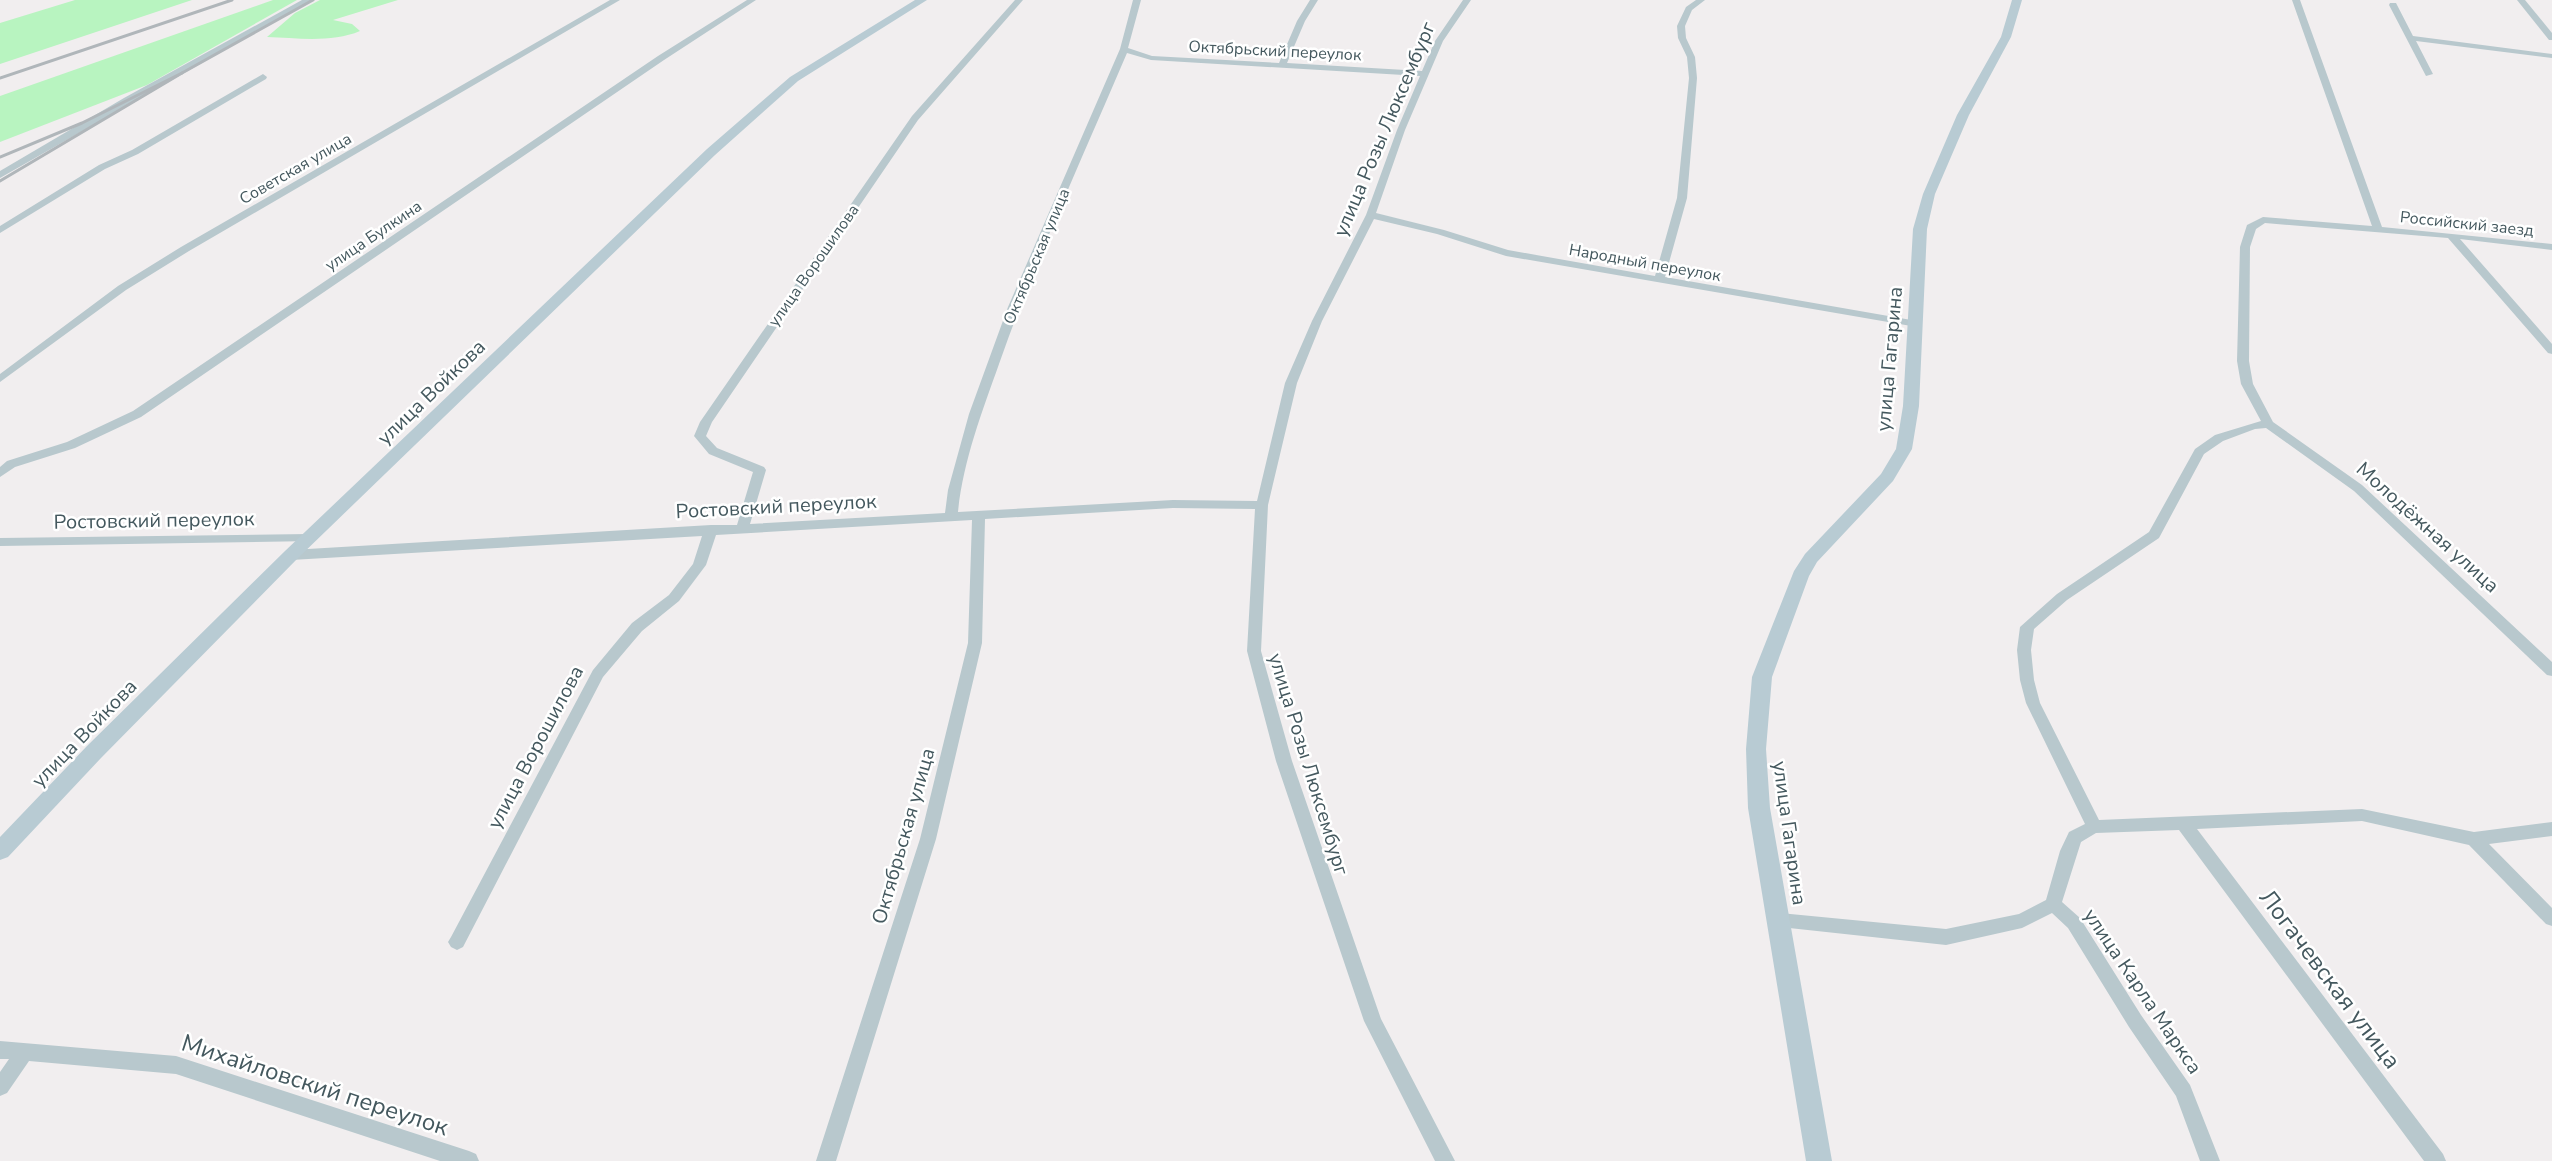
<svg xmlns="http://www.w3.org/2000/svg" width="2552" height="1161" font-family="'Nunito Sans',sans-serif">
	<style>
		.green { fill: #b8f4c0 }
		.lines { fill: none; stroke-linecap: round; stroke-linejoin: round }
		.street { fill: #b8c8cd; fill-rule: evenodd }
		.secondary { fill: #b8cbd3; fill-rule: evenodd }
		.rail { stroke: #b0b6ba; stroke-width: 3 }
		.labels { text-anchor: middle; stroke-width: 5; stroke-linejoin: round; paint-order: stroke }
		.far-street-label { font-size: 16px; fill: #44585e; stroke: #fff }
		.street-label { font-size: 20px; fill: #44585e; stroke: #fff }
		.near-street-label { font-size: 24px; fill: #44585e; stroke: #fff }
	</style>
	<rect width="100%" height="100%" fill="#f1eeef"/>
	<g class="green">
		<polygon points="75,0 192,0 0,64 0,23"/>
		<polygon points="273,0 297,0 147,85 0,142 0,96"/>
		<path d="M320,0H398L333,20L352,24L360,31C332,43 297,38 267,37L295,13Z"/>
	</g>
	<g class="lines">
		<g class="street">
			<polygon points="302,0 312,0 0,178 0,171 124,98"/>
			<polygon points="610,0 620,0 189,251 126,290 0,382 0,374 118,286 181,247"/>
			<polygon points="747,0 756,0 664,60 141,417 75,448 15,467 0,477 0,467 7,461 67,442 133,411 658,56"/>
			<path d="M1015,0H1023L918,120L712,422L706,436L717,448L764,467L766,470L750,524L945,513L948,490L969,414L1008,307L1120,49L1133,0H1141L1128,48L1152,56L1279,63L1297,21L1310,0H1318L1305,21L1287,63L1422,71L1435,41L1463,0H1471L1443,41L1405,130L1376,213L1444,230L1508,250L1655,276L1677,198L1689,78L1687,57L1678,38L1677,26L1686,7L1696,0H1705L1692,10L1685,26L1686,38L1695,57L1697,78L1687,198L1665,277L1917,321L1922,324L1917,327L1506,256L1437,234L1374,219L1322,321L1297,383L1268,505L1261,651L1292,761L1381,1019L1455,1161H1435L1364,1021L1276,761L1247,651L1255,509L1173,508L985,519L982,643L936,839L836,1161H816L920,839L968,643L972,520L716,535L706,565L679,601L642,631L603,677L463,947L457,950L451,947L448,942L451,937L593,670L632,623L669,595L693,564L702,536L291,560L284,555L291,550L711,525H737L753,472L709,454L694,436L700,422L912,116ZM1127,53L1151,60L1420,76L1397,130L1366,215L1312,321L1285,383L1257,501L1173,500L958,512C963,461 982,412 999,364C1036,258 1083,156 1127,53Z"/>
			<polygon points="2292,0 2300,0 2382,227 2552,244 2552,250 2460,239 2552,344 2552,354 2548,353 2448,238 2265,223 2256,229 2250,247 2249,361 2253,384 2273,422 2362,485 2552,662 2552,676 2547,675 2354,491 2266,428 2255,429 2223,441 2204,454 2159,538 2067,600 2034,629 2031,650 2034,680 2040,703 2099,820 2362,809 2474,832 2552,822 2552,836 2489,844 2552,908 2552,926 2546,924 2469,845 2362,821 2197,829 2443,1154 2446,1161 2424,1161 2179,830 2096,833 2081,842 2062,902 2080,918 2141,1015 2190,1085 2220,1161 2200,1161 2176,1096 2129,1027 2068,928 2052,913 2022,928 1946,945 1780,927 1774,925 1772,920 1774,915 1780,913 1946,929 2019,914 2046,900 2060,851 2069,832 2085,824 2026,703 2020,680 2017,650 2020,627 2057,594 2149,532 2195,449 2215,435 2261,421 2241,384 2237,361 2240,247 2247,225 2263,217 2372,226"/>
			<polygon points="2517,0 2525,0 2552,33 2552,40 2549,40"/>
			<polygon points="2390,3 2396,3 2413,36 2552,54 2552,58 2416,41 2433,74 2426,76 2389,5"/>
			<polygon points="263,74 267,77 266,79 138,154 105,169 0,233 0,226 99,165 132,150"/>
			<polygon points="309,534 316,538 314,541 0,546 0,538"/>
			<polygon points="0,1041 176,1056 469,1151 476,1154 479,1161 440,1161 176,1074 29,1061 7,1093 0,1096 0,1072 9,1059 0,1059"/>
		</g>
		<g class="secondary">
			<polygon points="915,0 927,0 798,81 715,155 297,559 101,758 8,857 0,860 0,837 87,746 285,551 707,149 790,77"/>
			<polygon points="2012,0 2022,0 2011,37 1969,115 1935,194 1927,229 1919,406 1912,449 1893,481 1817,562 1809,576 1772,677 1766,749 1770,808 1832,1161 1806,1161 1748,808 1746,749 1752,677 1794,571 1805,554 1881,474 1896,449 1903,406 1913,229 1923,194 1957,115 2001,37"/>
		</g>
		<g class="rail">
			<polyline points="182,73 313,0"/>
			<polyline points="0,78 232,0"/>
			<polyline points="0,157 82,123 182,73 0,181"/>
		</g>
	</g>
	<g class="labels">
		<g class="far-street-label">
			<text transform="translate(1275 50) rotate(3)" y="6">Октябрьский переулок</text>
			<text transform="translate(295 168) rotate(-30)" y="6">Советская улица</text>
			<text transform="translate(2467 223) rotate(6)" y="6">Российский заезд</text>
			<text transform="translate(373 235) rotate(-34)" y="6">улица Булкина</text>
			<text transform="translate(1036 256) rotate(-67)" y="6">Октябрьская улица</text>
			<text transform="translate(1645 262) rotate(10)" y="6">Народный переулок</text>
			<text transform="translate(813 265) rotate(-55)" y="6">улица Ворошилова</text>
		</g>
		<g class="street-label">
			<text transform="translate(1384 129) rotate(-67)" y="7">улица Розы Люксембург</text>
			<text transform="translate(1889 359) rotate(-85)" y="7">улица Гагарина</text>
			<text transform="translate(431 392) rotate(-44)" y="7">улица Войкова</text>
			<text transform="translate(776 506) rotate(-3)" y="7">Ростовский переулок</text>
			<text transform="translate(154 520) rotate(-1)" y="7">Ростовский переулок</text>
			<text transform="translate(2428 527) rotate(42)" y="7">Молодёжная улица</text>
			<text transform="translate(84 733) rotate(-46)" y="7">улица Войкова</text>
			<text transform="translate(535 747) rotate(-62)" y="7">улица Ворошилова</text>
			<text transform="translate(1309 764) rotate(73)" y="7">улица Розы Люксембург</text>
			<text transform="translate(1790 833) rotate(82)" y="7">улица Гагарина</text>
			<text transform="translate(903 836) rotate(-74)" y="7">Октябрьская улица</text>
			<text transform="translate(2143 991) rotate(56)" y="7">улица Карла Маркса</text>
		</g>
		<g class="near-street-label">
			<text transform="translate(2330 979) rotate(53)" y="8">Логачевская улица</text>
			<text transform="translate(315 1085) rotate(18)" y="8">Михайловский переулок</text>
		</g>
	</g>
</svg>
